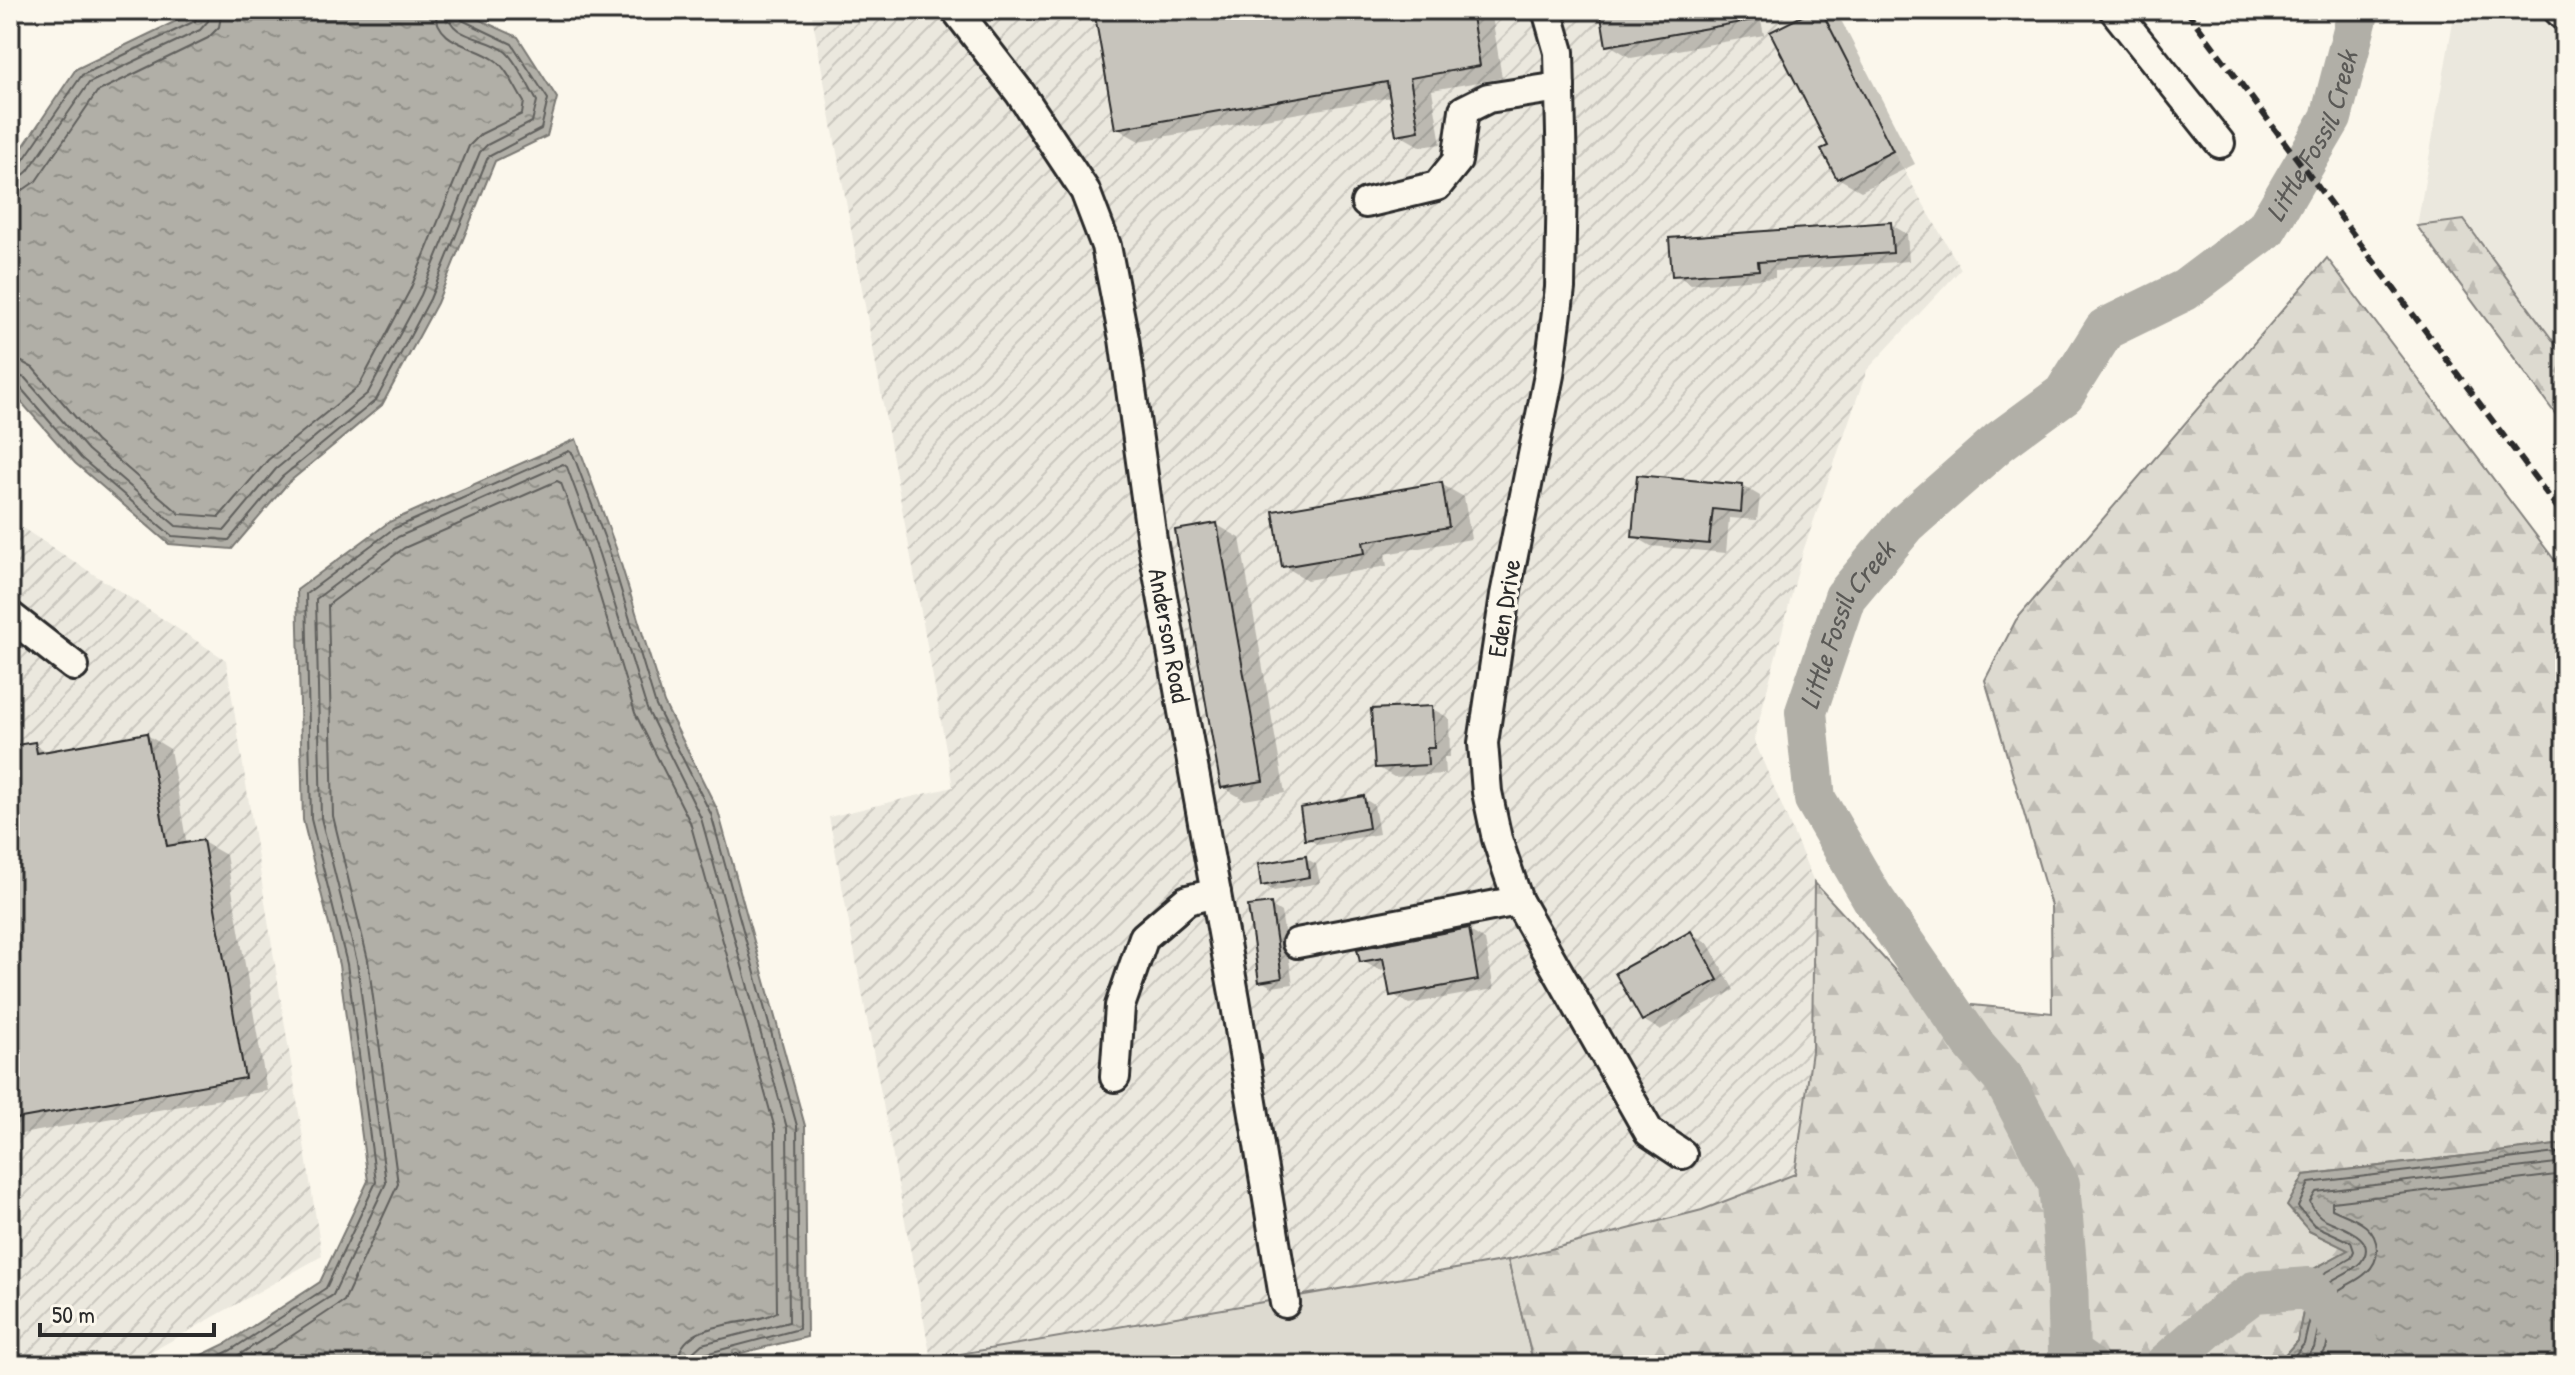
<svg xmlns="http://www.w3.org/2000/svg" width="2575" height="1375" font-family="'Patrick Hand',sans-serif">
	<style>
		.built { fill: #ebe8de }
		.industrial { fill: url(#industrial-furrows) }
		.green { fill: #dddad0; stroke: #84827e; stroke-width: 2 }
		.forest { fill: url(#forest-firs); stroke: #84827e; stroke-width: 2 }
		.water { fill: url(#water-ripples); stroke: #7b7a75; stroke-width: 2 }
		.shadow { fill: #0003 }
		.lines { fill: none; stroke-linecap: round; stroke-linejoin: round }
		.shore { stroke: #61605d; stroke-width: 2 }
		.river { stroke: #b1afa7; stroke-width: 42 }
		.building { fill: #c7c4bc; stroke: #2b2b2b; stroke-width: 2 }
		.minor-casing { stroke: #2b2b2b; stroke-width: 34 }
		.minor { stroke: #fbf7ec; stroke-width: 28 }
		.rail { stroke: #2b2b2b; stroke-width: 6; stroke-dasharray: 12 6; stroke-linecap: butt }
		.labels { text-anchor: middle; stroke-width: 7; stroke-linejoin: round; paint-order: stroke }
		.street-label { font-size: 26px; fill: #2b2b2b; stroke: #fbf7ec }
		.water-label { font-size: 28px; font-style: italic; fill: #5a5956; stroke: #fbf7ec }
	</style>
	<defs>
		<pattern id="industrial-furrows" width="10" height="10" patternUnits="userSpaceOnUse" patternTransform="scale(2)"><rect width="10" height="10" fill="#ebe8de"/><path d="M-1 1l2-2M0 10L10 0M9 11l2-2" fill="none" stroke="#cac7bf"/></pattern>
		<pattern id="forest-firs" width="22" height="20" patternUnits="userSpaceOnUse" patternTransform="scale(2)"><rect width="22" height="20" fill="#dddad0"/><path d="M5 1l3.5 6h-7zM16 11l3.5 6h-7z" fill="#bebbb3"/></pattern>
		<pattern id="water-ripples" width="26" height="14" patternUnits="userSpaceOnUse" patternTransform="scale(2)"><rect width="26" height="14" fill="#b1afa7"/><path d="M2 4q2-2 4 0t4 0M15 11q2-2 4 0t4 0" fill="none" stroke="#908f88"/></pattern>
	</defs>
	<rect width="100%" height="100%" fill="#fbf7ec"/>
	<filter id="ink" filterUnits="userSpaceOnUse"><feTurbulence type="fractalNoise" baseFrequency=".0125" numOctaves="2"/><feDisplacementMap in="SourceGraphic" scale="16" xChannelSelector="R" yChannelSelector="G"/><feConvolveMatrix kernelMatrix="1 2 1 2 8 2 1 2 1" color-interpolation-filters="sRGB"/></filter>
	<g filter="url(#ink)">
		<polygon class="built" points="2455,10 2565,10 2565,357 2464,220 2417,226"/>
		<g class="industrial">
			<polygon points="811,10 1811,10 1961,269 1867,370 1803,551 1754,740 1814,882 1812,1051 1795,1174 1702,1210 1508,1260 931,1359 829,817 953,787"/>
			<polygon points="10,520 226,660 322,1256 128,1365 10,1365"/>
		</g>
		<polygon class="green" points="1508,1260 1534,1365 896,1365"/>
		<g class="forest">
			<polygon points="2464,220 2565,357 2565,427 2417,226"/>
			<polygon points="2327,258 2565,574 2565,1144 2304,1175 2309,1231 2349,1250 2312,1270 2297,1341 2276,1365 1534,1365 1508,1260 1702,1210 1795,1174 1812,1051 1814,882 1922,1000 2052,1013 2051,906 1985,680 2016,620"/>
		</g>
		<g class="water">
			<polygon points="199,10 458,10 518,37 557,98 547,136 495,161 437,303 382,405 288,483 232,549 169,544 75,463 15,395 10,381 10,166 76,69"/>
			<polygon points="576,439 616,548 664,703 718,811 805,1126 807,1337 692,1365 181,1365 227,1343 320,1282 368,1181 339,965 303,820 297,590 389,522"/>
			<polygon points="2565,1144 2565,1365 2276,1365 2297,1341 2312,1270 2348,1250 2309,1231 2287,1206 2304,1175"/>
		</g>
		<g class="shadow">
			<polygon points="1096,10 1491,10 1502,78 1432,90 1441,144 1421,147 1398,134 1391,97 1139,141 1116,128"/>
			<polygon points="1602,10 1759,10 1764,35 1631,58 1608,44"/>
			<polygon points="1818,10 1842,22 1915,164 1861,191 1838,178"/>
			<polygon points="1890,224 1907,234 1909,261 1775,271 1775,278 1691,284 1674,274"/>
			<polygon points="1441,484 1464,497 1471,539 1385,554 1387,566 1307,580 1284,566"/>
			<polygon points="1743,486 1760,496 1757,520 1729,518 1726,553 1651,546 1634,536"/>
			<polygon points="1217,525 1240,538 1285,793 1245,800 1222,787"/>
			<polygon points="1431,708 1449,718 1450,757 1444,757 1445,774 1394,777 1377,767"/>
			<polygon points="147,735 170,749 187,845 203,842 226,855 267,1091 10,1136 10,748 34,744 50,753"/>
			<polygon points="1363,798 1374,805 1379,834 1318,845 1307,838"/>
			<polygon points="1305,858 1316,864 1320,883 1274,891 1263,885"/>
			<polygon points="1270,905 1281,912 1293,984 1272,987 1261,981"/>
			<polygon points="1468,930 1485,940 1494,989 1409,1004 1392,994 1387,969 1379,970 1362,961"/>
			<polygon points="1691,933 1708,943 1734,990 1660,1030 1643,1020"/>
		</g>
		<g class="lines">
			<g class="shore">
				<polyline points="10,169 20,165 82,75 195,21 200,10"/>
				<polyline points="10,179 20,178 28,171 89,83 200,30 208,21 210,10"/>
				<polyline points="10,191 23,190 36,181 97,92 208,38 219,27 222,10"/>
				<path d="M10,361L22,362L33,368L96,441L180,514L219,517L268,460L359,386L410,290L469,146L481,134L522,114L524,102C516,90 507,68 495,60C472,44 437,45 435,10"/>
				<path d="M10,373L25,378L88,450L176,526L225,530L276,469L368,393L421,295L480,152L487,145L532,122L537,101C529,87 517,62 506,52C488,36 449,40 447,10"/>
				<polyline points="10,383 19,386 81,458 172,536 229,540 282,477 376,400 430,299 488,157 541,129 548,99 512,44 462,20 457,10"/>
				<polyline points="200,1365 231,1350 326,1288 376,1182 347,964 311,819 306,594 393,529 569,451 573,454 609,550 656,706 711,814 797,1126 799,1329 705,1354 700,1358 699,1365"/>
				<polyline points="223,1365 333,1295 386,1183 357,962 321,818 316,599 398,537 563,464 567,467 599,554 647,709 701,818 787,1128 789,1322 702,1344 692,1353 689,1365"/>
				<path d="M248,1365L344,1301L398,1184L368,960L333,816L328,605L404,548L557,481L561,483L588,557L635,713L690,822L775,1129L777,1312C747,1329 679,1317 677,1365"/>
				<polyline points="2287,1365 2304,1344 2320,1276 2351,1258 2354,1251 2351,1242 2314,1225 2298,1207 2309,1183 2565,1152"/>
				<path d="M2300,1365L2314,1348L2328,1283C2338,1276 2353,1271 2361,1262C2381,1235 2335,1226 2321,1217C2316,1213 2312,1208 2310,1202L2316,1192L2565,1162"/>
				<path d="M2316,1365L2326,1349L2339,1290C2348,1284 2359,1280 2366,1273C2373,1267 2377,1259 2377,1250C2377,1224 2351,1218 2332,1209V1202L2565,1174"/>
			</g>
			<g class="river">
				<path id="s1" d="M2086,1365L2069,1353L2067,1276L2059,1184L2004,1079L1972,1042L1872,897L1815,799L1806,712L1845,597L1906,524L1999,442L2064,394L2105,329L2185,290L2266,229L2331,118L2359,10"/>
				<polyline points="2165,1365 2214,1322 2254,1292 2309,1288 2373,1365"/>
			</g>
		</g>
		<g class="building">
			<polygon points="1094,10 1471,10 1480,66 1410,78 1419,131 1396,135 1387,82 1115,129"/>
			<polygon points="1600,10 1753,10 1753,20 1606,46"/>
			<polygon points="1814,10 1821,10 1893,151 1837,179 1821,149 1828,146 1770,32"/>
			<polygon points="1891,222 1893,253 1758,262 1759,270 1672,276 1669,238"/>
			<polygon points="1637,475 1743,485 1741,512 1713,509 1709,544 1632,537"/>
			<polygon points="1442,482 1449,527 1363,542 1365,553 1282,567 1273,511"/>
			<polygon points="1217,523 1263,781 1221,788 1175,530"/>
			<polygon points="1432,706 1434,748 1427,748 1428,765 1375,768 1371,709"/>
			<polygon points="147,733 167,846 203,840 245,1078 10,1120 10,746 35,742 37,753"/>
			<polygon points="1364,796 1369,828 1305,840 1300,808"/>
			<polygon points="1306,856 1309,877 1261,886 1258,864"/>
			<polygon points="1271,903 1282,978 1259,982 1248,906"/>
			<polygon points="1469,928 1478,980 1390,996 1383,958 1360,962 1357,949"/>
			<polygon points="1691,931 1718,980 1642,1021 1615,973"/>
		</g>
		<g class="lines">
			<defs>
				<g id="minor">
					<path id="s2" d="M956,10L1020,93L1085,191L1106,246L1124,339L1152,540L1235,999L1285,1303"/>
					<polyline points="1547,10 1559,52 1562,174 1560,288 1549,375 1505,595 1483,743 1487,792 1497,839 1518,901 1649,1132 1682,1154"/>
					<polyline points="2114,10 2220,143"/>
					<polyline points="2558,10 2565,17"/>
					<polyline points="1366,203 1437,186 1457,161 1464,110 1488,98 1560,87"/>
					<polyline points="10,616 74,666"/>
					<polyline points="1297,943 1518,901"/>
					<polyline points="1115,1077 1120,1006 1144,937 1187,900 1216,893"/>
				</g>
			</defs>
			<use href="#minor" class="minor-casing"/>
			<use href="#minor" class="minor"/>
			<polyline class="rail" points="2186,10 2565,518"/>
		</g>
	</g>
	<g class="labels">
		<g class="street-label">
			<text transform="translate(1504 608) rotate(-81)" y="9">Eden Drive</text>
			<text dy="9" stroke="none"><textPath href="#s2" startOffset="676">Anderson Road</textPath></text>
		</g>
		<g class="water-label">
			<text dy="10" stroke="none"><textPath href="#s1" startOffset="1528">Little Fossil Creek</textPath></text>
			<text dy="10" stroke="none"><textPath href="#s1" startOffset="832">Little Fossil Creek</textPath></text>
		</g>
	</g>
	<rect width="2575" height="1375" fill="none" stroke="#fbf7ec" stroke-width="40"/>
	<rect x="20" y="20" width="2535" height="1335" fill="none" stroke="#2b2b2b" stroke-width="3" filter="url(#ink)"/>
	<path d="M40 1323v12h174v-12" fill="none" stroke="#2b2b2b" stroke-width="4"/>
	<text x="52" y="1323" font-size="24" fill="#2b2b2b" stroke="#fbf7ec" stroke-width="6" paint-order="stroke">50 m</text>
</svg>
